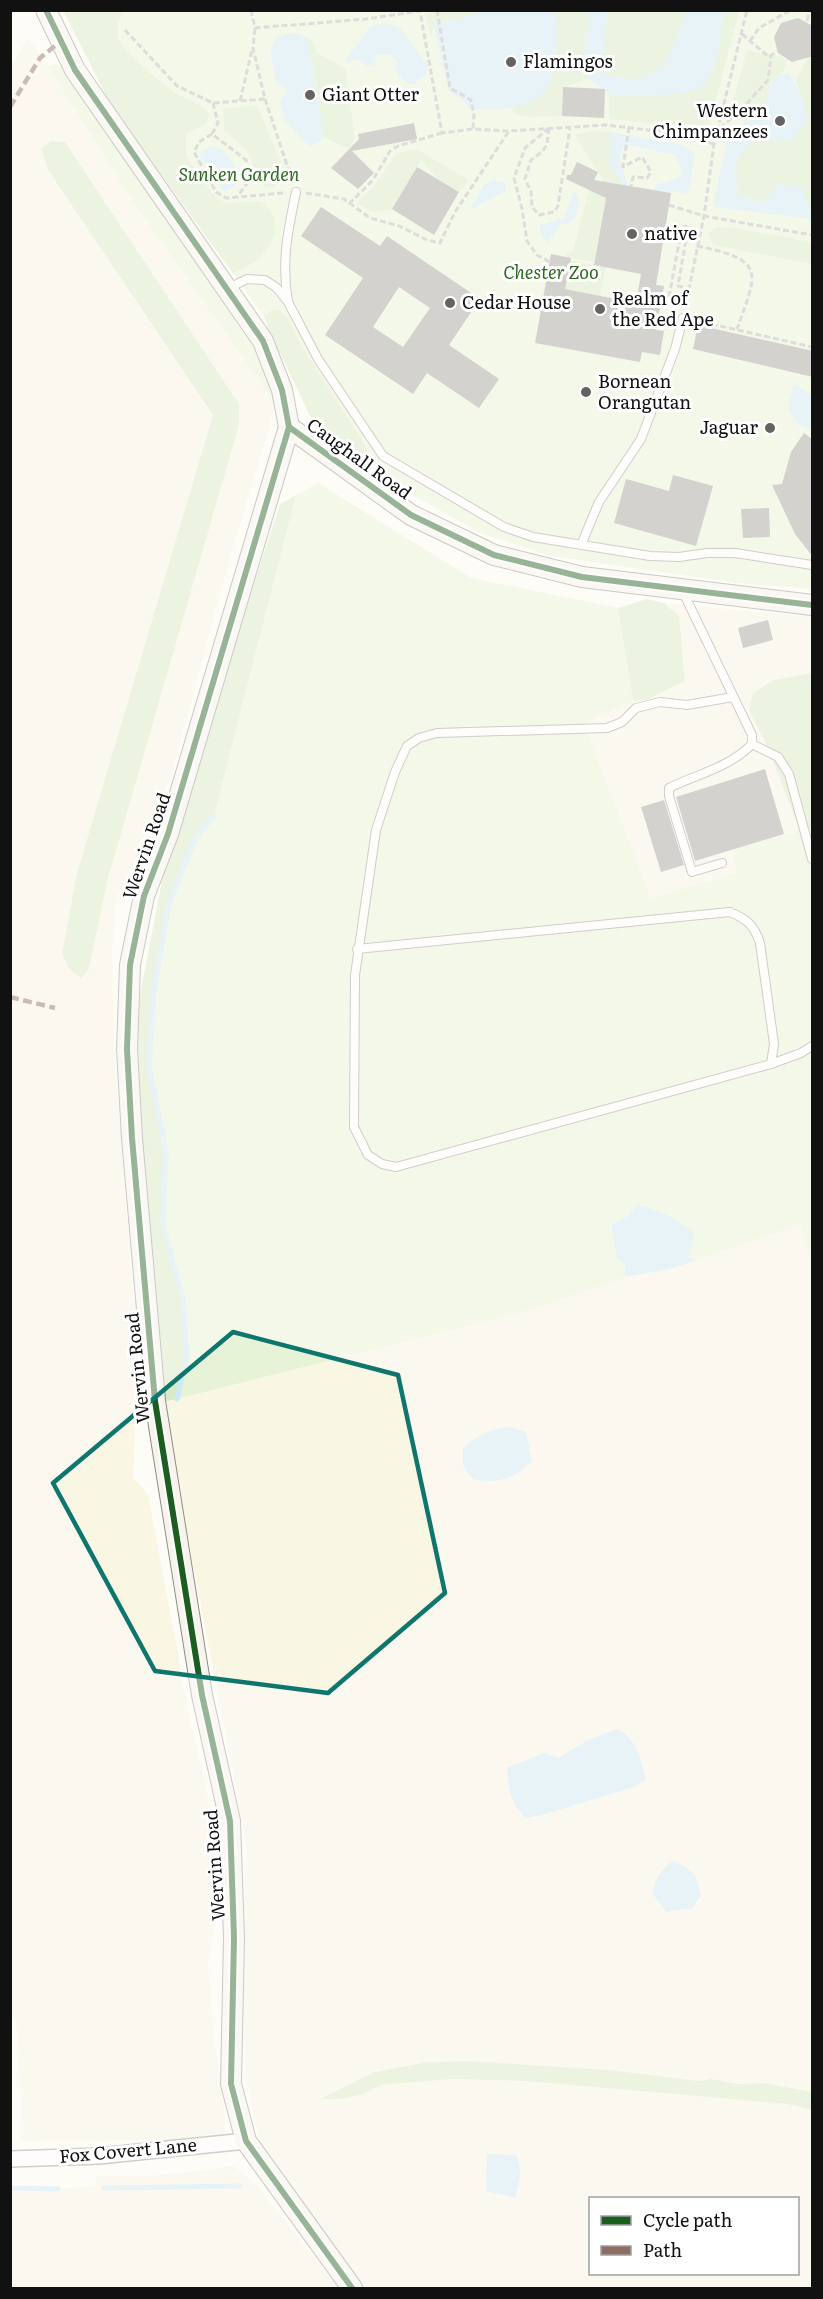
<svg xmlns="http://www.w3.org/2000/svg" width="823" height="2299" font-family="Literata,serif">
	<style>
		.farmland { fill: #f9f7e4; fill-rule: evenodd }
		.green { fill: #e7f3d7 }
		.forest { fill: #d8eac5 }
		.water { fill: #cde8f7 }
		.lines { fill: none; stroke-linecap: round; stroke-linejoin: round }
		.stream { stroke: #cde8f7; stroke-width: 5 }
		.building { fill: #a19f9c; fill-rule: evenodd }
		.lane-casing { stroke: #979795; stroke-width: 10 }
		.street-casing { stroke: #979795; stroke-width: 18 }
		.secondary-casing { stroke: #8e8d8b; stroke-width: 22 }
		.path { stroke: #b9b9b8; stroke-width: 3; stroke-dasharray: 6 3; stroke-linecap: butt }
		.lane { stroke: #fffffe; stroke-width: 8 }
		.street { stroke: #fffffe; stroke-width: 15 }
		.secondary { stroke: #f6f4eb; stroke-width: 20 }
		.quiet { stroke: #8d6e63; stroke-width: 4.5; stroke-dasharray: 9 4.5; stroke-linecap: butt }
		.cycleway-casing { stroke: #fff; stroke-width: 10 }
		.cycleway { stroke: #1b5e20; stroke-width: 6 }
		.marked { fill: none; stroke: #0f766e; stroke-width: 4.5; stroke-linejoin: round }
		.poi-dot { fill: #646362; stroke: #fff; stroke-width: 2 }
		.labels { text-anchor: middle; stroke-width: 6; stroke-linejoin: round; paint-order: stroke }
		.poi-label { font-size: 18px; fill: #111; stroke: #fff; text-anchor: start }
		.park-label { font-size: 18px; font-style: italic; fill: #2f6b1f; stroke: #fff }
		.street-label { font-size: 18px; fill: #111; stroke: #fff }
	</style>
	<rect width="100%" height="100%" fill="#fdfcf7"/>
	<g class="farmland">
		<polygon points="28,37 136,206 276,405 232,550 172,773 152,832 116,899 112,949 114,1046 135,1319 137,1397 133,1478 148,1494 187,1704 216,1834 221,1882 208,1963 213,2029 225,2115 224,2134 180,2140 20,2141 21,2104 16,2021 11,2021 10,68"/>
		<polygon points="664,603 812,617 812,673 773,680 749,710 767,746 800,831 733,849 736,873 651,899 584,723 633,701 646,700 679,616"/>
		<path d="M800,1224L812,1258V2092L765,2083L739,2084L711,2079L699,2081L610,2070L470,2061L428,2062L375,2072L364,2094L381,2085L453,2079L525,2081L787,2104L812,2110V2288H359L275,2167L258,2136L246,2079L242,1962L247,1847L162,1402L529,1310L625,1277L670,1269ZM590,2198H798V2274H590Z"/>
		<polygon points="234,2166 257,2185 338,2288 11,2288 11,2188 58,2189 95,2186 96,2176 165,2175"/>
	</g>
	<g class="green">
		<polygon points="63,11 812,11 812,589 737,583 552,556 483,534 414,496 314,424 269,323 112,107"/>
		<polygon points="56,64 62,67 254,348 268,377 276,405 136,206 47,66"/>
		<polygon points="318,483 471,578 618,608 633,701 584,724 651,899 736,873 733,849 812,828 812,1258 800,1224 694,1261 689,1256 690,1248 638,1205 628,1216 611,1225 625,1265 625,1277 529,1310 177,1399 187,1356 183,1300 163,1226 166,1153 149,1066 154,990 169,903 196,837 214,816 296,495"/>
	</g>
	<g class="forest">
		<path d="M64,11H123L118,22V40C134,60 153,77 174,92C186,101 201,100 209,115L204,125L186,134V156L212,193L225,203L261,201C294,226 264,263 233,273L112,107Z"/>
		<polygon points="443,11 484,11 460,19 434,23 431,37 425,14"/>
		<path d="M553,11H588L584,52L588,78L564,87L562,116L532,117L515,114L511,107C519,105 530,103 537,98C556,86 563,28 553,11Z"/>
		<polygon points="608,11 686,11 670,56 659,69 634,80 601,73"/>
		<polygon points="724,11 739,11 708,129 609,119 609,94 647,96 713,72"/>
		<polygon points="304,36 311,39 317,53 345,68 355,138 349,149 323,137 318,95 308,41"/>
		<polygon points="747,50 781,57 787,60 785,69 770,84 768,97 759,111 745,122 730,112"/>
		<polygon points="808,58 812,59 812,209 778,183 766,200 754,201 738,194 736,175 738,156 753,141 792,140 804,101 795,81"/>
		<path d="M257,105L284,170L274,187C253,190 256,163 246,150C240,143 231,137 224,131L223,109Z"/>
		<polygon points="593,131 610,132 610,165 624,185 609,182 594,262 566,257 565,254 573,251 589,190 604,182 575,135"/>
		<polygon points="51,141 65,142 239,404 239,425 107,882 89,969 81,978 70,970 62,954 77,873 213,415 48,170 41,149"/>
		<polygon points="416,149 469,180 459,192 440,181 421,160 392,209 375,212 356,204 375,184 397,153"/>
		<polygon points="728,227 812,242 812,264 714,245 708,233 715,228"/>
		<polygon points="570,261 606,267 600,296 565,289"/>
		<polygon points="272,310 280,311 288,318 302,347 364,443 368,454 363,466 357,467 328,445 314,424 267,326 264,316"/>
		<polygon points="296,495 214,816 196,837 169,903 154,990 149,1066 166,1153 163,1226 183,1300 187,1356 177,1399 162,1402 128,1057 169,845 280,504"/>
		<polygon points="647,599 664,603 679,616 685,681 646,700 633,701 618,608"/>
		<polygon points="812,673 812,828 800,831 767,746 749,710 753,693 773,680"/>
		<polygon points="470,2061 610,2070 699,2081 711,2079 739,2084 765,2083 812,2092 812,2110 787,2104 525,2081 453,2079 381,2085 364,2094 341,2099 320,2099 375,2072 428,2062"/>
	</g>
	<g class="water">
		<path d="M484,10L553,11C560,23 558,37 556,51C554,62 553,73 550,83C540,110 493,111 470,109L463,100L449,91L433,23L460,19Z"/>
		<path d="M588,11H608L601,73L634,80L659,69L670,56L686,11H724C722,28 718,75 703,86C690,96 627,99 611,94C604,92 595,82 588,78L584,52Z"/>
		<polygon points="385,23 400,28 428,66 426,75 413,84 406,83 395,70 398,62 390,55 377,54 374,66 367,66 357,59 344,62 371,26"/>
		<path d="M295,33L304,36L308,41L323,128L321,141L309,146L285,120L280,102L288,90L277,84C273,58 260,37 295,33Z"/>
		<path d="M781,74H788C800,87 804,103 807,120L792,140L753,141L738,157L736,175L738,194L753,201L766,200L778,183L801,187L810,209H812V219L716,207L714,201L728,137L759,111L768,97L770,84Z"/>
		<path d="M610,132L681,145L695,153L689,190L685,193L653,190L656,185C673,179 691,181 675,155L629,145L622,149L620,161L628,186L624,185L610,165Z"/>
		<path d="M211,146L222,150L241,174C238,183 234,188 224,191L221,188C220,174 213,166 200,160L201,152Z"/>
		<polygon points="493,180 505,183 506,191 470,210 483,186"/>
		<path d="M574,191C582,201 580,212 571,222L561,224L547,243L540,232V225L564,218Z"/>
		<polygon points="794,384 812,395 812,424 809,428 798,424 788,409"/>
		<path d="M638,1205C660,1210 677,1219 694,1233L689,1256L694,1261L670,1269L625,1277V1265L617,1258L611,1225L628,1216Z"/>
		<path d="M509,1427L526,1432L532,1461C516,1479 496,1484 472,1479L463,1465V1449C476,1435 490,1429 509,1427Z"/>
		<path d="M617,1729C637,1739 641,1758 646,1779L637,1786L542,1815L526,1818C511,1804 508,1788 507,1768L544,1753L558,1758L588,1740Z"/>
		<path d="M673,1861C694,1870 696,1873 701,1895L692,1908L666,1912L652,1893C655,1878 661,1870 673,1861Z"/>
		<path d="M487,2154L516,2155C523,2170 520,2182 515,2198L486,2191Z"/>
	</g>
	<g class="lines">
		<g class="stream">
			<polyline points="177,1399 187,1356 183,1300 163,1226 166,1153 149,1066 154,990 169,903 196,837 214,816"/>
			<polyline points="10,2188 58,2189"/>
			<polyline points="104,2188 240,2186"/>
		</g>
	</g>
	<g class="building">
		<polygon points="798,18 813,26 813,56 792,62 778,53 774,37 781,23"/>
		<polygon points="563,87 605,89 604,118 562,116"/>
		<polygon points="414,123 417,139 352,151 374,173 358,189 331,168 359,139 358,134"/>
		<polygon points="577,162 598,172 594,180 671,193 656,285 664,286 656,330 664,331 660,355 642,352 640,362 535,343 551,254 571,258 565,289 636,303 641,274 594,265 606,198 566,179 567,175 571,175"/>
		<polygon points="417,167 459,192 434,235 392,209"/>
		<path d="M321,207L380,246L387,236L480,299L449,345L499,379L479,408L427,373L413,394L325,335L363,278L301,236ZM399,287L430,308L403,347L373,327Z"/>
		<polygon points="698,325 813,351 813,377 693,349"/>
		<polygon points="804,433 813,440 813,557 795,534 772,485 782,484 791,452"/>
		<polygon points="673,475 713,486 696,546 614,523 626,479 669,491"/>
		<polygon points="769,508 770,537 743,538 741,509"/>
		<polygon points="768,620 773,640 743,648 738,628"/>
		<polygon points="765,769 784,834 695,861 676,797"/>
		<polygon points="664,800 684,865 661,872 641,807"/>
	</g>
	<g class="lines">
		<defs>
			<g id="lane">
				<polyline points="227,289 247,279 265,280 277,288 288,302 318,359 383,456 504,527 533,537 650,556 679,557 707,553 735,553 812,565"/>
				<path d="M288,301C281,262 288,230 296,192"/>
				<polyline points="581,545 599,502 641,439 675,349 683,318"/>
				<path d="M682,590L752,735V744C729,768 697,774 669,788V796L692,872L722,863"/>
				<polyline points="733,697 687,705 660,702 636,708 622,722 607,728 437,733 419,738 407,746 395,772 376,830 355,975 354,1127 368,1155 382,1164 396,1167 771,1064 801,1053 812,1046"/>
				<polyline points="752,744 778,757 789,774 812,859"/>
				<path d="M357,949L730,912C747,919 754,925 760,943L774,1044L771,1064"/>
			</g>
			<polyline id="street" points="10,2159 99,2156 246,2141"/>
			<g id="secondary">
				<polyline points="46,10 75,70 263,341 282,390 289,427 411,515 494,555 582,577 812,605"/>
				<polyline points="289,427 168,834 144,896 130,965 127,1049 132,1138 155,1401 202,1695 230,1821 234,1938 231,2084 246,2141 352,2288"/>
			</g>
		</defs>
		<use href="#lane" class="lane-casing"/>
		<use href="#street" class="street-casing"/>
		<use href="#secondary" class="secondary-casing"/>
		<g class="path">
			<polyline points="251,10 255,28 366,19 420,11 442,133 473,129 509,131 606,125 665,132 714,144"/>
			<polyline points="437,10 450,88 471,100 474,115 473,129"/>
			<polyline points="807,21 810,10"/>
			<polyline points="125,30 177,86 213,103 265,99 253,48 255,28"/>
			<polyline points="742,34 769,57 777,51"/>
			<polyline points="750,41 759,28 791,10"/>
			<polyline points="265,99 293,183"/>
			<polyline points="240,101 252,50"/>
			<polyline points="213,103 218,123 212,134 246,160 251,178 237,197"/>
			<polyline points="629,127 623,167 642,157 651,172 647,178 633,177 631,186"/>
			<polyline points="549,128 547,144 543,151 531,160 525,179 531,191 532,207 539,215 554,212 558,206 570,128"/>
			<polyline points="549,128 525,148 514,178 522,209 527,241 537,255 550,262"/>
			<polyline points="720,128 739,112 768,80 771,57"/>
			<polyline points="212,134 199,142 194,152 216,192 226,198 284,193"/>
			<polyline points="306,193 344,199 370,218 399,226 427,240 440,243 455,212 509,131"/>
			<polyline points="349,204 373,180 390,151 398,146 442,133"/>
			<polyline points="669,205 704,216 812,235"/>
			<path d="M697,246C766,260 758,271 737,329"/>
			<polyline points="669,297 681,232 685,226 688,228 678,286 688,288"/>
			<polyline points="685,308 704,216 714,144 747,10"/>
			<polyline points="694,320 812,347"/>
		</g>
		<use href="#lane" class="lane"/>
		<use href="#street" class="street"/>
		<use href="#secondary" class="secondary"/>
		<g class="quiet">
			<polyline points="10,107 40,58 61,41"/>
			<polyline points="10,997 55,1008"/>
		</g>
		<defs>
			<g id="cycleway">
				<polyline points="46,10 75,70 263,341 282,390 289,427 411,515 494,555 582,577 812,605"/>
				<polyline points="289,427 168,834 144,896 130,965 127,1049 132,1138 155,1401 202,1695 230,1821 234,1938 231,2084 246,2141 352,2288"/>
			</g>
		</defs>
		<use href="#cycleway" class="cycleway-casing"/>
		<use href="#cycleway" class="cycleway"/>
	</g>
	<path d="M0 0H823V2299H0ZM233,1332L398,1375L445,1593L328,1693L155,1671L53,1483Z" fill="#fdfcf7" fill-opacity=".55" fill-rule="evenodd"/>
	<path class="marked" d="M233,1332L398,1375L445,1593L328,1693L155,1671L53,1483Z"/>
	<g class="poi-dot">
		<circle cx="511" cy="62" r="6"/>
		<circle cx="310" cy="95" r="6"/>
		<circle cx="780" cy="121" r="6"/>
		<circle cx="632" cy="234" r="6"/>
		<circle cx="450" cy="303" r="6"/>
		<circle cx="600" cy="309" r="6"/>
		<circle cx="586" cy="392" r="6"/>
		<circle cx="770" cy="428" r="6"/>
	</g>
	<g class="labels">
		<g class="poi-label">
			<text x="523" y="68">Flamingos</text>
			<text x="322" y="101">Giant Otter</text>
			<text x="768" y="117" text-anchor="end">Western<tspan x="768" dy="21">Chimpanzees</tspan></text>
			<text x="644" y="240">native</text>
			<text x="612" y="305">Realm of<tspan x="612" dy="21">the Red Ape</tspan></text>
			<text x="462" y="309">Cedar House</text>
			<text x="598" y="388">Bornean<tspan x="598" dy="21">Orangutan</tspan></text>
			<text x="758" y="434" text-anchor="end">Jaguar</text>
		</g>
		<g class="park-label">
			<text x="239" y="181">Sunken Garden</text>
			<text x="551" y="279">Chester Zoo</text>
		</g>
		<g class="street-label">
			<text transform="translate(359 459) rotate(36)" y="6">Caughall Road</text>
			<text transform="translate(147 846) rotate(-71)" y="6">Wervin Road</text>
			<text transform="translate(138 1368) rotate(-96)" y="6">Wervin Road</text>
			<text transform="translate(215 1865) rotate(-94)" y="6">Wervin Road</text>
			<text transform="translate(128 2151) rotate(-5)" y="6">Fox Covert Lane</text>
		</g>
	</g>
	<rect width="823" height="2299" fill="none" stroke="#111111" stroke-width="24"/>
	<rect x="589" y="2197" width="210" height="78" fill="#ffffff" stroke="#a0a0a0" stroke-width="1.5"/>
	<rect x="601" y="2216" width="30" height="9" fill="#1b5e20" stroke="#a0a0a0" stroke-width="1.5"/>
	<text x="643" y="2227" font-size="18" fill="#111111">Cycle path</text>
	<rect x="601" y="2246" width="30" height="9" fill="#8d6e63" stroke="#a0a0a0" stroke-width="1.5"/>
	<text x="643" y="2257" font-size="18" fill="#111111">Path</text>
</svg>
